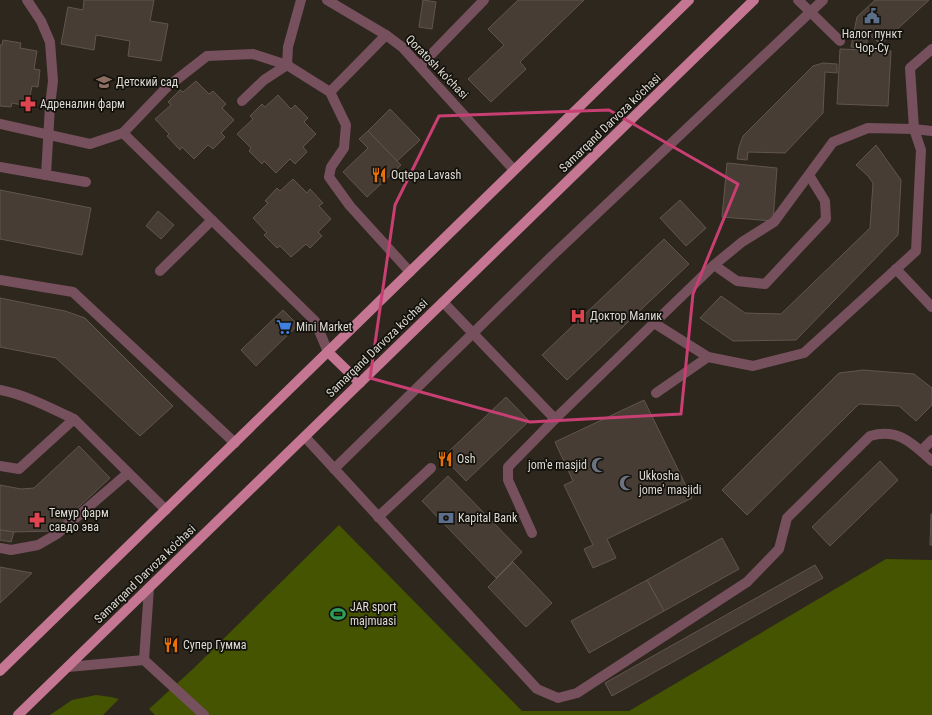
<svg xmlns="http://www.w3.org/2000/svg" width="932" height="715" font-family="'Roboto Condensed',sans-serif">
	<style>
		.green { fill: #445400 }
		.building { fill: #473d34; stroke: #61564d }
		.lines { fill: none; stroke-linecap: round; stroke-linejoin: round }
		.lane { stroke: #77505e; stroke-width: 10 }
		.street { stroke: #77505e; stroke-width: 10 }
		.primary { stroke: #c57693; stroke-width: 10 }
		.marked { fill: none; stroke: #c83f73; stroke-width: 3; stroke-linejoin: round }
		.labels { text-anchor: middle; stroke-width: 3.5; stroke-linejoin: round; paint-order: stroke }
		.poi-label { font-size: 12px; fill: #dedad3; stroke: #13110c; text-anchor: start }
		.street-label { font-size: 12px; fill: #dedad3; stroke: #13110c }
	</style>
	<rect width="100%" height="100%" fill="#2e271d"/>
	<g class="green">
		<polygon points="339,525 522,711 629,711 886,559 932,560 932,715 155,715 149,709 194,668"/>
		<polygon points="96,695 111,697 119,699 103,715 50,715 72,700"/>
	</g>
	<g class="building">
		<polygon points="84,0 154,0 150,21 168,24 161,61 128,56 130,41 96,35 94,50 61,44 68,7 83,10"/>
		<polygon points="423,0 436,2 432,29 419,27"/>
		<polygon points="518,0 584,0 520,62 526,69 491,102 468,79 504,45 488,29"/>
		<polygon points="875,0 929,0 881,44 868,34 866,48 851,47 857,17"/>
		<polygon points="3,40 21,43 20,48 37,51 34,69 40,70 38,87 32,86 28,106 12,103 11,107 0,106 0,45 2,45"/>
		<polygon points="840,49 891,51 888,106 837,104"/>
		<polygon points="823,63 837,64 837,73 825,72 823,113 785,153 748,152 747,160 737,159 739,147 743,136 813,66"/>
		<polygon points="196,81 209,94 213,91 226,104 222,108 234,120 221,133 225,137 213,149 208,145 194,159 182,147 180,150 167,136 169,134 155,119 171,105 168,102 180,90 183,92"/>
		<polygon points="278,95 291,109 295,105 308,118 304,122 316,134 303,147 307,152 295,164 290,159 276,173 264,161 262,164 249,151 251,148 237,134 253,119 250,116 262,104 265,107"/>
		<polygon points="390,109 420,140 397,161 368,131"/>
		<polygon points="368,131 401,165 367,197 343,172 368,148 359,139"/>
		<polygon points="876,145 901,180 898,235 796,340 733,341 700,318 721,296 745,313 781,314 870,228 873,183 868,176 856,165"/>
		<polygon points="727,163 777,168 773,221 722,217"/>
		<polygon points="293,179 307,193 310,189 323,203 319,206 331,219 318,232 322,236 310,248 306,244 291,257 280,246 277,248 264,235 267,233 253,218 268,203 265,201 277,188 280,191"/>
		<polygon points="0,190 91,208 82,255 0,239"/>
		<polygon points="680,200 706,228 686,246 660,218"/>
		<polygon points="158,211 174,225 161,239 146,226"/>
		<polygon points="664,239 689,264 567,380 542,355"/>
		<polygon points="0,298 65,311 85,318 173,406 140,436 56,358 0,347"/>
		<polygon points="283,310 298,325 256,366 241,350"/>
		<polygon points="863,370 914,374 932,388 932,405 916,421 899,406 859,404 747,515 722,490 839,373"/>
		<polygon points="506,397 529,421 466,481 443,457"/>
		<polygon points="644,400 692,498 607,539 616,558 593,568 584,549 593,545 564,485 573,481 555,442"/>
		<polygon points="79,446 110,478 53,531 14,532 0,530 0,485 21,489 34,488"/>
		<polygon points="880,461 898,480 830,546 812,527"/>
		<polygon points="448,476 522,552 496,578 422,501"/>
		<polygon points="931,514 932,514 932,545 930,545"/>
		<polygon points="0,530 14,532 11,542 0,540"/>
		<polygon points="722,538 739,569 664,611 647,580"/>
		<polygon points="513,562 552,603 526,627 488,587"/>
		<polygon points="815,565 823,578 612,696 605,683"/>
		<polygon points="0,567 32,573 0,603"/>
		<polygon points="647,580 664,611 589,653 571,621"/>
	</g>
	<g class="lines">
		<g class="lane">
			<polyline points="27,0 41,21 50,42 53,81 50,106 46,175 86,182"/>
			<polyline points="798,0 840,41"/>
			<polyline points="287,65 288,47 301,0"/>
			<polyline points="420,66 484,0"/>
			<polyline points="330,92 386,35"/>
			<polyline points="242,101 264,80 287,65"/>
			<polyline points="0,124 90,144 123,133 315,321 328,352"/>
			<polyline points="123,133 166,88 207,56 253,54 287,65 330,92 346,125 344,148 331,167 329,177 350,206 410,272"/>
			<polyline points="0,167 46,175"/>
			<polyline points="714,265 737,281 765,284 826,219 825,201 809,175"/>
			<polyline points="896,269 932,307"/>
			<polyline points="160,271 212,220"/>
			<polyline points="0,280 73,292 235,443"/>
			<polyline points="443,302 555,419 508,467 508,480 532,533"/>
			<polyline points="708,357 654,323 714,265 742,242 774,222 833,142 868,128 914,129 932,131"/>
			<path d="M0,390C26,395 50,408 74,419"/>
			<polyline points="656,393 708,357 753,366 804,353 916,251 921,150 914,129 910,68 932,49"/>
			<polyline points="555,419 654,323"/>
			<polyline points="921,451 932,440"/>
			<polyline points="0,466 19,469 74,419 166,510"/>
			<polyline points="334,469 553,255 823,0"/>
			<polyline points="378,517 431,468"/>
			<polyline points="0,548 11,550 38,545 57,534 128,473"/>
			<polyline points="144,660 149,588"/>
			<polyline points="68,667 144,660 204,715"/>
		</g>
		<g class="street">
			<polyline points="327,0 386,35 402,47 514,170"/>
			<path d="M305,437L537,689L558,698L577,693L747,582L779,549L787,518L870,436C898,428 912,443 932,461"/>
		</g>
		<g class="primary">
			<polyline points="328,352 360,383"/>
			<polyline points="0,671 689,0"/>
			<polyline points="18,715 754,0"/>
		</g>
	</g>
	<path class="marked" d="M609,110L738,184L693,294L681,414L530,422L370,378L395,205L439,116Z"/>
	<defs>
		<symbol id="civic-bare" viewBox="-9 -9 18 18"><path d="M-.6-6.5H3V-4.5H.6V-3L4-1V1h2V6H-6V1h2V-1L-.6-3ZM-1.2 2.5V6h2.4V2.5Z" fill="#5c6f8a" stroke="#13110c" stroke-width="2.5" paint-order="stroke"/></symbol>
		<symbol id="school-bare" viewBox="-9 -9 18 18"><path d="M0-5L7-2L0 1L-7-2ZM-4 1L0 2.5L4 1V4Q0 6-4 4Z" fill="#8d6e63" stroke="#13110c" stroke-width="2.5" paint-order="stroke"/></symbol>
		<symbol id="pharmacy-bare" viewBox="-9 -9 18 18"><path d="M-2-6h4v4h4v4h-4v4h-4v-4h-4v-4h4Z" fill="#e0444e" stroke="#13110c" stroke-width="2.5" paint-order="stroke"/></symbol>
		<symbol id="restaurant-bare" viewBox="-9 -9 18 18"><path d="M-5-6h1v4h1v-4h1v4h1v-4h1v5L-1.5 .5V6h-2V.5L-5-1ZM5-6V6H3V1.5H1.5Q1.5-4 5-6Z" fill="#e8710a" stroke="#13110c" stroke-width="2.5" paint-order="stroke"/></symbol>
		<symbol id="hospital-bare" viewBox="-9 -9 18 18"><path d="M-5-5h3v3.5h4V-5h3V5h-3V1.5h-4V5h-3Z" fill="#e0444e" stroke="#13110c" stroke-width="2.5" paint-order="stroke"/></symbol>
		<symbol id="supermarket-bare" viewBox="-9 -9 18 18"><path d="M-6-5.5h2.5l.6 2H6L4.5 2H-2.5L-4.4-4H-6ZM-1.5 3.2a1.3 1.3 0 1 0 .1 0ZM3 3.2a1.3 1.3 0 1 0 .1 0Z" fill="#3f7fe0" stroke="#13110c" stroke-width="2.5" paint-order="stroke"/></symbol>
		<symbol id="mosque-bare" viewBox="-9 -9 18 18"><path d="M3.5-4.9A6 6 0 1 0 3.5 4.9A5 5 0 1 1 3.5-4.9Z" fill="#6b7280" stroke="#13110c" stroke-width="2.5" paint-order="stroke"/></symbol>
		<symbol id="bank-bare" viewBox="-9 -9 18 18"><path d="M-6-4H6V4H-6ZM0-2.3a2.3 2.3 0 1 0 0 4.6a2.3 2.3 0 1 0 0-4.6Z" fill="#5c6f8a" stroke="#13110c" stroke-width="2.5" paint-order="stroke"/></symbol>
		<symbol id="stadium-bare" viewBox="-9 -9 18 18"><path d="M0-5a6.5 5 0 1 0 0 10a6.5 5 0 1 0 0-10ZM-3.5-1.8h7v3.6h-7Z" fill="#2e9e5b" stroke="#13110c" stroke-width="2.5" paint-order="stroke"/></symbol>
	</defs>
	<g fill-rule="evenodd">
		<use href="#civic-bare" x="861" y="5" width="22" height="22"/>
		<use href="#school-bare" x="93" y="71" width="22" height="22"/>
		<use href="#pharmacy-bare" x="17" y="93" width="22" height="22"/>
		<use href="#restaurant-bare" x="368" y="164" width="22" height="22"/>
		<use href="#hospital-bare" x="567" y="305" width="22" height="22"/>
		<use href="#supermarket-bare" x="273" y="316" width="22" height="22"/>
		<use href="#restaurant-bare" x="434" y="448" width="22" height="22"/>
		<use href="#mosque-bare" x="588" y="454" width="22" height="22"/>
		<use href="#mosque-bare" x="616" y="472" width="22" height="22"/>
		<use href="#bank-bare" x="435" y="507" width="22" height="22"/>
		<use href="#pharmacy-bare" x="26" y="509" width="22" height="22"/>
		<use href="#stadium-bare" x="327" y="603" width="22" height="22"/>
		<use href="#restaurant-bare" x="160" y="634" width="22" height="22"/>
	</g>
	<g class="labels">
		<g class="poi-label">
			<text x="872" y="38" text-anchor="middle">Налог пункт<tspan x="872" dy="14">Чор-Су</tspan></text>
			<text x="116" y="86">Детский сад</text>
			<text x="40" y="108">Адреналин фарм</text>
			<text x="391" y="179">Oqtepa Lavash</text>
			<text x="590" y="320">Доктор Малик</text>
			<text x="296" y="331">Mini Market</text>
			<text x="457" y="463">Osh</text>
			<text x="587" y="469" text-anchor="end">jom'e masjid</text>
			<text x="639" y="480">Ukkosha<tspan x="639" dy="14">jome' masjidi</tspan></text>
			<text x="49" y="517">Темур фарм<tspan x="49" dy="14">савдо эва</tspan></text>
			<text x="458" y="522">Kapital Bank</text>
			<text x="350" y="611">JAR sport<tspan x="350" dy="14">majmuasi</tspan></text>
			<text x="183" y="649">Супер Гумма</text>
		</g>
		<g class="street-label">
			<text transform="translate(437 67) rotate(46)" y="4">Qoratosh ko'chasi</text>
			<text transform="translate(610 123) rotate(-44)" y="4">Samarqand Darvoza ko'chasi</text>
			<text transform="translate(377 348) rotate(-44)" y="4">Samarqand Darvoza ko'chasi</text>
			<text transform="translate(145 574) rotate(-44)" y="4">Samarqand Darvoza ko'chasi</text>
		</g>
	</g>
</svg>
